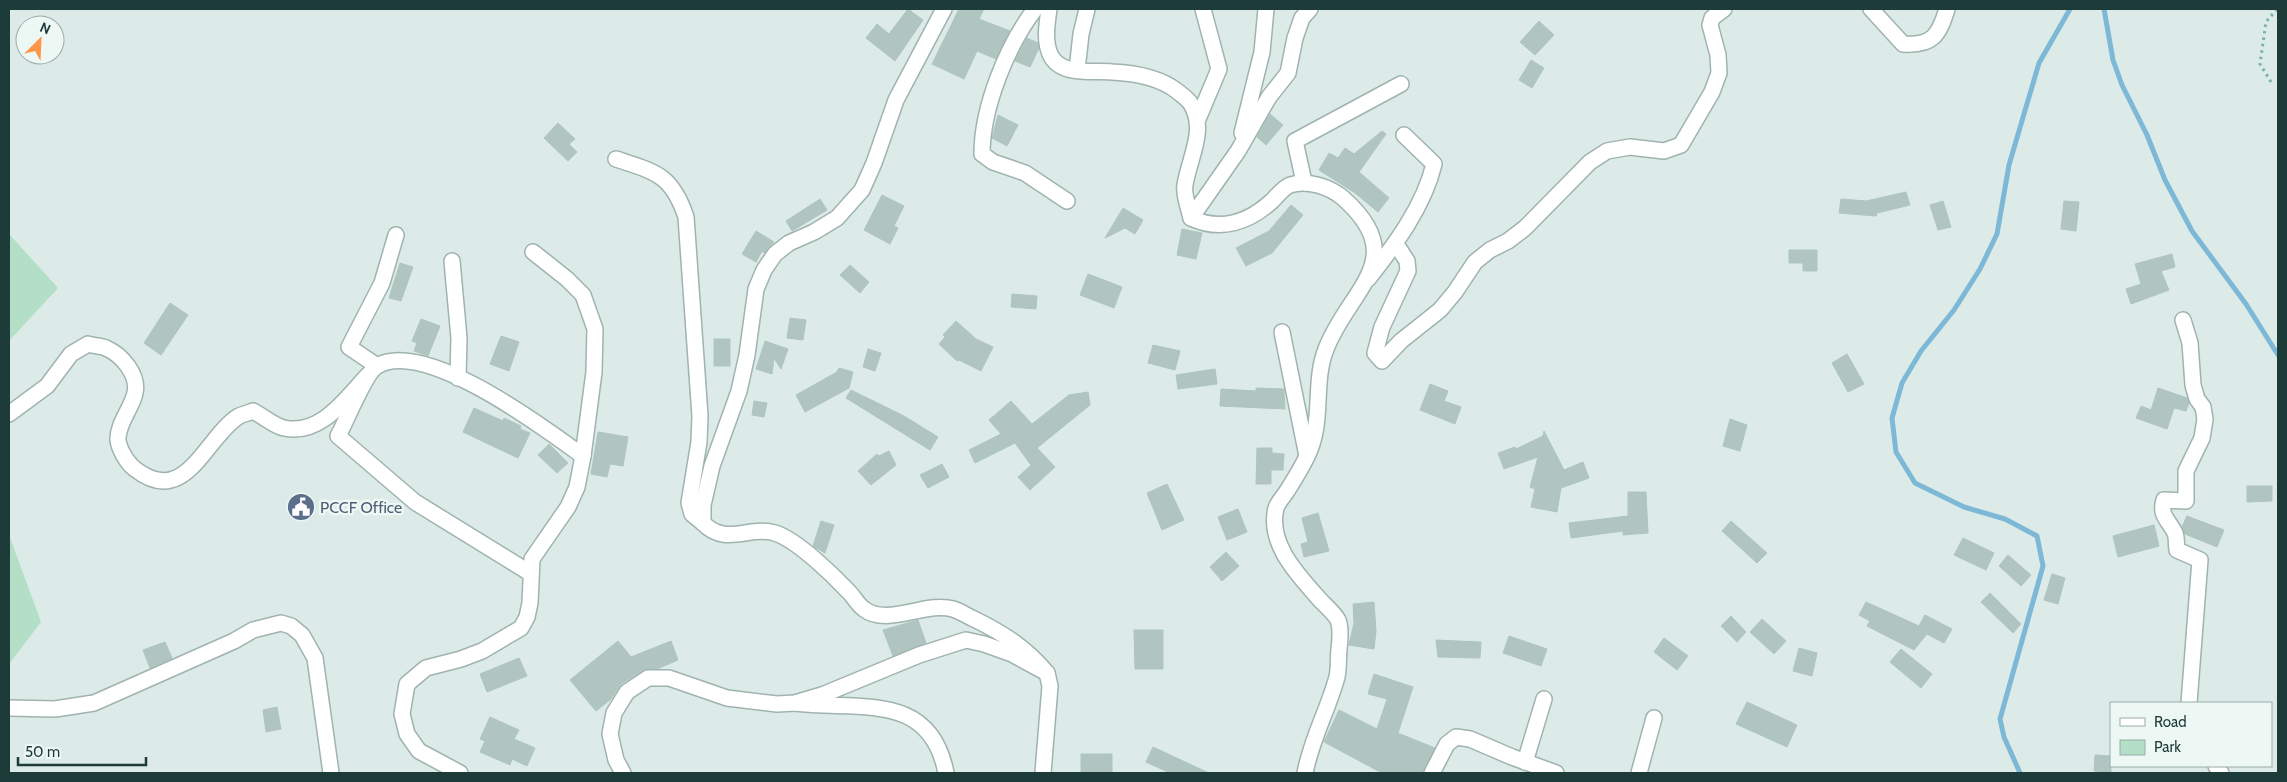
<svg xmlns="http://www.w3.org/2000/svg" width="2287" height="782" font-family="Cabin,sans-serif">
	<style>
		.green { fill: #b2dfc6 }
		.lines { fill: none; stroke-linecap: round; stroke-linejoin: round }
		.stream { stroke: #7db9d7; stroke-width: 5 }
		.building { fill: #b1c5c0; stroke: #aec5bf }
		.minor-casing { stroke: #9fb3af; stroke-width: 18 }
		.tertiary-casing { stroke: #9fb3af; stroke-width: 18 }
		.path { stroke: #79b2aa; stroke-width: 3; stroke-dasharray: 2.5 4; stroke-linecap: butt }
		.minor { stroke: #fff; stroke-width: 15 }
		.tertiary { stroke: #fff; stroke-width: 15 }
		.labels { text-anchor: middle; stroke-width: 5; stroke-linejoin: round; paint-order: stroke }
		.service-label { font-size: 16px; fill: #4e5e75; stroke: #edf7f4; text-anchor: start }
	</style>
	<rect width="100%" height="100%" fill="#dcebe7"/>
	<g class="green">
		<polygon points="9,234 58,288 9,341"/>
		<polygon points="9,535 41,622 9,664"/>
	</g>
	<g class="lines">
		<g class="stream">
			<polyline points="2104,9 2113,60 2122,85 2147,135 2165,180 2192,231 2246,304 2278,355"/>
			<polyline points="2020,773 2004,737 2000,719 2043,566 2037,536 2005,519 1964,507 1915,483 1896,452 1892,418 1902,383 1921,351 1954,310 1980,269 1997,234 2009,165 2039,63 2070,9"/>
		</g>
	</g>
	<g class="building">
		<polygon points="908,9 923,20 895,61 866,38 877,24 889,34"/>
		<polygon points="959,9 984,9 979,19 1010,31 996,59 977,51 964,79 932,64"/>
		<polygon points="1539,21 1554,35 1535,55 1520,42"/>
		<polygon points="1027,38 1038,43 1039,48 1030,67 1015,61"/>
		<polygon points="1531,60 1544,68 1532,88 1519,80"/>
		<polygon points="1270,114 1283,125 1266,145 1257,137"/>
		<polygon points="998,115 1018,125 1007,146 992,138"/>
		<polygon points="558,123 575,139 569,144 577,152 568,161 544,138"/>
		<polygon points="1382,131 1386,134 1359,172 1389,198 1378,212 1355,193 1319,170 1329,153 1338,158 1345,148 1354,154"/>
		<polygon points="1906,192 1910,205 1877,213 1876,216 1839,213 1841,199 1866,201"/>
		<polygon points="882,195 904,206 894,226 898,228 890,244 864,230"/>
		<polygon points="820,199 827,210 792,231 786,221"/>
		<polygon points="1943,201 1951,227 1938,230 1930,205"/>
		<polygon points="2064,201 2079,202 2076,231 2061,229"/>
		<polygon points="1291,205 1303,215 1272,253 1246,266 1236,248 1269,231"/>
		<polygon points="1123,208 1143,220 1135,234 1125,228 1105,238"/>
		<polygon points="1182,229 1202,233 1196,259 1177,255"/>
		<polygon points="756,231 774,242 764,253 762,251 756,262 742,254"/>
		<polygon points="1789,250 1817,250 1817,271 1803,271 1803,263 1789,263"/>
		<polygon points="2172,254 2175,267 2161,271 2169,290 2131,304 2126,289 2141,284 2135,264"/>
		<polygon points="400,263 413,267 401,301 389,298"/>
		<polygon points="850,265 869,282 860,293 840,275"/>
		<polygon points="1088,274 1122,287 1114,308 1080,295"/>
		<polygon points="1012,294 1037,296 1036,309 1011,307"/>
		<polygon points="170,303 188,315 161,355 144,343"/>
		<polygon points="790,318 806,320 803,340 787,338"/>
		<polygon points="421,319 440,326 428,356 414,351 417,343 412,341"/>
		<polygon points="956,321 976,339 993,347 981,371 959,360 957,361 939,344 945,337 943,335"/>
		<polygon points="501,336 519,342 509,371 490,364"/>
		<rect x="714" y="339" width="16" height="27"/>
		<polygon points="765,341 788,349 781,369 774,358 772,374 756,369"/>
		<polygon points="1153,345 1180,351 1175,370 1148,363"/>
		<polygon points="868,349 881,353 875,371 863,367"/>
		<polygon points="1847,354 1864,384 1848,392 1832,363"/>
		<polygon points="839,368 853,372 849,388 805,412 796,395 837,372"/>
		<polygon points="1215,369 1217,384 1178,389 1176,375"/>
		<polygon points="1430,384 1448,391 1444,401 1461,407 1455,424 1420,410"/>
		<polygon points="1256,388 1284,389 1285,409 1220,406 1221,389 1256,391"/>
		<polygon points="2158,388 2187,398 2189,403 2186,411 2174,408 2167,429 2136,418 2141,406 2151,410"/>
		<polygon points="851,390 904,416 938,437 930,450 846,398"/>
		<polygon points="1088,392 1090,405 1037,448 1055,467 1030,490 1018,477 1031,465 1015,443 975,463 969,450 1001,434 989,420 1011,401 1032,424 1069,395"/>
		<polygon points="754,401 767,403 764,417 752,415"/>
		<polygon points="474,408 503,421 504,418 521,426 520,429 530,433 518,458 463,432"/>
		<polygon points="1730,419 1747,425 1740,451 1723,446"/>
		<polygon points="1544,431 1564,470 1583,462 1589,478 1561,488 1557,512 1531,507 1535,489 1530,487 1538,457 1504,469 1498,453 1515,447 1516,449 1543,436"/>
		<polygon points="598,432 628,437 623,466 610,464 607,477 591,474"/>
		<polygon points="549,444 568,463 557,473 538,455"/>
		<polygon points="1257,448 1272,448 1272,453 1284,454 1283,470 1271,470 1271,484 1256,484"/>
		<polygon points="889,451 896,465 871,485 858,471 877,454 879,456"/>
		<polygon points="942,464 949,477 928,488 920,475"/>
		<polygon points="1167,484 1184,520 1162,530 1147,493"/>
		<polygon points="2247,486 2272,486 2272,501 2247,502"/>
		<polygon points="1628,492 1646,492 1648,533 1623,535 1623,531 1571,538 1569,523 1628,516"/>
		<polygon points="1238,509 1247,532 1227,540 1218,517"/>
		<polygon points="1318,513 1329,551 1304,557 1301,544 1308,542 1302,518"/>
		<polygon points="2187,516 2224,530 2217,547 2185,534 2182,527"/>
		<polygon points="821,521 834,525 825,553 813,546"/>
		<polygon points="1731,521 1767,553 1757,563 1722,531"/>
		<polygon points="2154,525 2159,546 2118,557 2113,536"/>
		<polygon points="1963,538 1994,553 1986,570 1954,555"/>
		<polygon points="1226,552 1239,566 1222,581 1210,567"/>
		<polygon points="2008,555 2031,575 2021,586 1999,566"/>
		<polygon points="2052,574 2065,578 2058,604 2044,600"/>
		<polygon points="1990,593 2021,624 2013,633 1981,602"/>
		<polygon points="1374,602 1376,631 1374,649 1349,645 1354,623 1353,604"/>
		<polygon points="1866,602 1919,626 1925,615 1952,629 1944,643 1927,634 1914,650 1867,626 1870,621 1859,615"/>
		<polygon points="1731,616 1746,632 1737,642 1721,626"/>
		<polygon points="1762,619 1786,641 1774,654 1750,632"/>
		<polygon points="918,620 926,643 893,656 883,630"/>
		<polygon points="1134,630 1163,630 1163,669 1135,669"/>
		<polygon points="1509,636 1547,649 1541,666 1503,653"/>
		<polygon points="1664,638 1688,656 1677,670 1654,652"/>
		<polygon points="1436,640 1481,642 1480,658 1438,657"/>
		<polygon points="618,641 631,657 671,641 678,660 657,669 643,670 621,684 611,699 596,711 570,680"/>
		<polygon points="165,642 172,658 150,668 143,650"/>
		<polygon points="1799,648 1817,653 1812,676 1793,671"/>
		<polygon points="1901,649 1932,674 1921,688 1890,662"/>
		<polygon points="519,658 527,676 487,692 480,674"/>
		<polygon points="1374,674 1413,687 1398,733 1435,748 1423,773 1382,773 1324,742 1339,710 1377,729 1387,699 1368,694"/>
		<polygon points="1747,702 1797,725 1787,747 1736,724"/>
		<polygon points="277,707 281,729 266,732 263,710"/>
		<polygon points="490,717 519,730 514,739 535,748 527,766 512,759 510,765 480,752 485,741 480,739"/>
		<polygon points="1153,747 1209,773 1170,773 1146,762"/>
		<rect x="1081" y="754" width="31" height="19"/>
		<polygon points="2095,755 2111,756 2111,772 2094,771"/>
	</g>
	<g class="lines">
		<defs>
			<g id="minor">
				<path d="M1035,9C1007,46 982,107 982,154L993,162L1025,173L1067,201"/>
				<path d="M1871,9L1903,44C1933,46 1939,35 1947,9"/>
				<polyline points="1077,70 1081,34 1087,9"/>
				<polyline points="1198,119 1219,69 1203,9"/>
				<polyline points="1242,133 1262,52 1266,9"/>
				<path d="M616,159C656,172 672,175 686,217L700,416L699,442L689,503L692,514L703,523"/>
				<polyline points="1304,182 1295,141 1401,84"/>
				<polyline points="1191,218 1238,151 1269,97 1288,73 1295,38 1302,18 1310,9"/>
				<polyline points="1396,244 1407,261 1408,271 1382,327 1375,353 1382,361 1401,341 1440,310 1455,292 1475,262 1490,250 1508,241 1525,228 1590,162 1607,151 1630,147 1664,151 1681,145 1712,92 1719,73 1718,55 1710,25 1712,18 1724,9"/>
				<polyline points="452,261 459,338 458,378"/>
				<path d="M1368,279C1395,245 1424,206 1434,164L1404,135"/>
				<path d="M2183,320L2190,343L2193,385L2197,399L2203,407L2205,419L2202,438L2186,471V501L2164,500C2159,516 2169,520 2175,533C2177,538 2176,544 2177,550L2200,560L2189,703"/>
				<polyline points="1282,332 1307,456"/>
				<polyline points="377,366 349,347 382,283 396,235"/>
				<path d="M9,414L47,386L71,354L88,344C94,346 101,346 106,348C122,355 139,375 135,393C132,408 117,424 118,440C119,449 127,463 135,469C186,509 205,437 239,416C243,414 249,413 253,411C263,416 274,426 284,428C321,436 346,398 368,375"/>
				<path d="M530,573L415,502L338,436C346,422 365,373 377,366C425,338 544,428 583,456"/>
				<path d="M795,703C858,711 930,690 946,773"/>
				<polyline points="9,708 55,709 94,703 234,641 253,630 281,623 291,626 302,635 315,658 331,773"/>
				<polyline points="1525,762 1544,699"/>
				<polyline points="2216,766 2221,773"/>
				<polyline points="460,773 419,751 407,734 402,714 407,684 426,668 461,659 482,651 521,628 527,617 530,603 532,559 568,507 577,487 583,456 594,372 595,329 583,295 567,279 533,252"/>
				<polyline points="1432,773 1447,744 1456,737 1470,739 1512,757 1556,773"/>
				<polyline points="1639,773 1654,718"/>
			</g>
			<g id="tertiary">
				<path d="M944,9L896,100L874,163L862,190L837,218L814,232L789,243L775,254L764,270L756,289L747,355L739,391L712,466L703,505V523C726,547 750,525 775,533C797,540 833,575 849,592C854,597 858,605 864,609C887,627 926,601 953,609C960,611 967,616 974,619C1003,633 1026,648 1047,673"/>
				<path d="M1049,9C1047,24 1044,40 1050,54C1060,77 1093,70 1112,72C1134,73 1159,77 1177,91C1182,95 1188,99 1191,104C1207,130 1189,158 1185,185C1183,194 1189,209 1191,218C1221,232 1249,222 1272,201C1277,196 1284,187 1290,185C1307,179 1330,187 1343,198C1412,259 1349,289 1326,349C1314,379 1322,413 1312,444C1307,460 1296,477 1287,491C1284,496 1278,502 1276,508C1267,545 1300,577 1322,602C1327,607 1335,614 1338,620C1341,628 1340,641 1339,649C1338,658 1339,668 1337,677C1328,710 1311,740 1305,773"/>
				<polyline points="623,773 616,760 610,734 614,713 627,692 648,678 669,678 727,698 777,704 795,703 822,695 919,655 966,640 984,644 1012,654 1047,673 1050,686 1043,773"/>
			</g>
		</defs>
		<use href="#minor" class="minor-casing"/>
		<use href="#tertiary" class="tertiary-casing"/>
		<polyline class="path" points="2271,82 2260,64 2266,22 2277,9"/>
		<use href="#minor" class="minor"/>
		<use href="#tertiary" class="tertiary"/>
	</g>
	<defs>
		<symbol id="civic-disc" viewBox="-11 -11 22 22"><circle r="9.5" fill="#5c6f8a" stroke="#edf7f4"/><path d="M-.6-6.5H3V-4.5H.6V-3L4-1V1h2V6H-6V1h2V-1L-.6-3ZM-1.2 2.5V6h2.4V2.5Z" fill="#fff"/></symbol>
	</defs>
	<g fill-rule="evenodd">
		<use href="#civic-disc" x="285" y="491" width="32" height="32"/>
	</g>
	<g class="labels">
		<g class="service-label">
			<text x="320" y="513">PCCF Office</text>
		</g>
	</g>
	<rect width="2287" height="782" fill="none" stroke="#1d3b38" stroke-width="20"/>
	<rect x="2110" y="702" width="162" height="65" fill="#edf7f4" stroke="#9aaca9"/>
	<rect x="2120" y="718" width="25" height="8" fill="#ffffff" stroke="#9aaca9"/>
	<text x="2154" y="727" font-size="15" fill="#1d3b38">Road</text>
	<rect x="2120" y="740" width="25" height="15" fill="#b2dfc6" stroke="#9aaca9"/>
	<text x="2154" y="752" font-size="15" fill="#1d3b38">Park</text>
	<g transform="translate(40 40) rotate(24)"><circle r="24" fill="#edf7f4" stroke="#9aaca9"/>
	<path d="M0-4L9 19L0 12L-9 19Z" fill="#ff9546"/>
	<text y="-8" font-size="14" font-weight="bold" text-anchor="middle" fill="#1d3b38">N</text>
	</g>
	<path d="M18 757v8h128v-8" fill="none" stroke="#1d3b38" stroke-width="2.5"/>
	<text x="25" y="757" font-size="15" fill="#1d3b38" stroke="#edf7f4" stroke-width="4" paint-order="stroke">50 m</text>
</svg>
